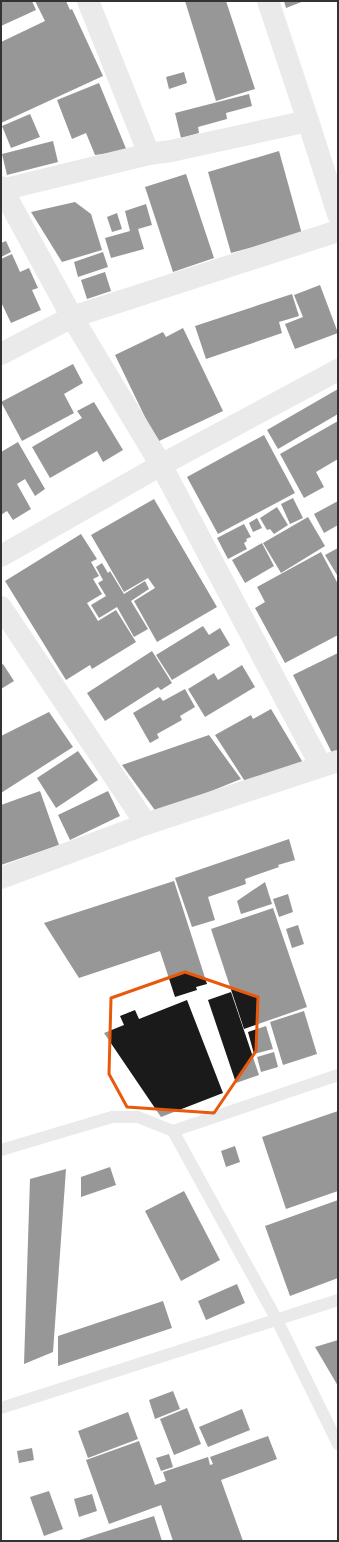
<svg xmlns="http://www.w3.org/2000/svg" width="339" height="1542" font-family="Lato,sans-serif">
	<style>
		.building { fill: #1a1a1a }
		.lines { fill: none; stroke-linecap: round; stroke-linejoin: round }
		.lane { stroke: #d0d0d0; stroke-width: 12 }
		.street { stroke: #d0d0d0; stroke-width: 22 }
		.marked { fill: none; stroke: #e8590c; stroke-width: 3; stroke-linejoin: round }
	</style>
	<rect width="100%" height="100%" fill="#fff"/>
	<g class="building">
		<polygon points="1,1 32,1 36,10 1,26"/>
		<polygon points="35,1 66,1 70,10 72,9 103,76 1,123 1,42 45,21"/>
		<polygon points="185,1 226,1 255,89 216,101"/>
		<polygon points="284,1 304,1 286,8"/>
		<polygon points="184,72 187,83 169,89 166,77"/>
		<polygon points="99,83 127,151 95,155 86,133 72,139 57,100"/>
		<polygon points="249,94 252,106 226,113 227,119 198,127 199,133 181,138 175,113"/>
		<polygon points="30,114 40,137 11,148 2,126"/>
		<polygon points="53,141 58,162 7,175 2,154"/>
		<polygon points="279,151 302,234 231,253 208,172"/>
		<polygon points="186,174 214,258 173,272 145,187"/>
		<polygon points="75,202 91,214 102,250 62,262 31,212"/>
		<polygon points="146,204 152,225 138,229 144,249 111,258 105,238 130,231 125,211"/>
		<polygon points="117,213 122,229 112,232 107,217"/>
		<polygon points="6,241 11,252 1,257 1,243"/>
		<polygon points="103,252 108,267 78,277 74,262"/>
		<polygon points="12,254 20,272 29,268 38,288 32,290 41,310 11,323 1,302 1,259"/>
		<polygon points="105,272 111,291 87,299 81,280"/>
		<polygon points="320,285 338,333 295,349 285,324 303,317 294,295"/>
		<polygon points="292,294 299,316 279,322 282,333 206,359 195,326"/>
		<polygon points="183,328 223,411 157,442 115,355 163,332 166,337"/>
		<polygon points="73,364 83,383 64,394 74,413 22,441 1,402"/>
		<polygon points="338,389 338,414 278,449 267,430"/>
		<polygon points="94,402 123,450 103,462 97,451 50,478 32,447 82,418 77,411"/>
		<polygon points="338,421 338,459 316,472 324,487 304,498 280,454"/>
		<polygon points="264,435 295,493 218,534 187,477"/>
		<polygon points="18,442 45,489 35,496 25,479 17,484 31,509 13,520 7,511 1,515 1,452"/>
		<polygon points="293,498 303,518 290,524 281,504"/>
		<polygon points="154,499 217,607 157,642 134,601 155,588 148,578 124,592 91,535"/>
		<polygon points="338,501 338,525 324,533 314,514"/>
		<polygon points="277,507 288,525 274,534 270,529 267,530 260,518"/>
		<polygon points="308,517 325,546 281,573 263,543"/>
		<polygon points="257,518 262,528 253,532 249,523"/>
		<polygon points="244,524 251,537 246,539 247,541 244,543 247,549 228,559 217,538"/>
		<polygon points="81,534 97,559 91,562 99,576 93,579 102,594 87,603 98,621 116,610 136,642 92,669 90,665 66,680 5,581"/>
		<polygon points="262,543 274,566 245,583 232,560"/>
		<polygon points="338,548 338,575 337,575 325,555"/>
		<polygon points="321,552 338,584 338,635 285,663 255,608 265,602 257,587"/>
		<polygon points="102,563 108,573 110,571 124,594 145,581 149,589 131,601 148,629 134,637 117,607 99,618 91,605 106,596 98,583 103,580 96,567"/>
		<polygon points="203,626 209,635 220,628 230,645 172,680 156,655"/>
		<polygon points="152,651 172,683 161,690 158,687 105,721 87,693"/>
		<polygon points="338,653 338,760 336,761 293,675"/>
		<polygon points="3,664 14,681 1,689 1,665"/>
		<polygon points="242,665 255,687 205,717 188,689 214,673 218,680"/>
		<polygon points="185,689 195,707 180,716 182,720 157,734 159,738 150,743 133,713 160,697 163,701"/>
		<polygon points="271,709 305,766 248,786 215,735 251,715 253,719"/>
		<polygon points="49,712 73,747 1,793 1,736"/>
		<polygon points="209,735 241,779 157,813 122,765"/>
		<polygon points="78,751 98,780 56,808 37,778"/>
		<polygon points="40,791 59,845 1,865 1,805"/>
		<polygon points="108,791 120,816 70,840 58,815"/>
		<polygon points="289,839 295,860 278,865 279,867 245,879 246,884 208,897 215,920 192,927 175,878"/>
		<polygon points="174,881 207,984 196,987 197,990 175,997 160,951 79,978 44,923"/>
		<polygon points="265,882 272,904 241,914 237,901"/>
		<polygon points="288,894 293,912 279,917 273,899"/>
		<polygon points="273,908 307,1007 244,1029 211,929"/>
		<polygon points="298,925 304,944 292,948 286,929"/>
		<polygon points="231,992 259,1075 236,1083 208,1000"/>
		<polygon points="187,1000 223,1093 161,1117 104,1033 124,1025 120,1016 135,1010 139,1019"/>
		<polygon points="304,1011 317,1054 283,1065 270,1022"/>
		<polygon points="266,1026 273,1049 254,1054 248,1032"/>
		<polygon points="274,1052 278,1067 261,1072 257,1057"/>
		<polygon points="338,1111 338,1191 286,1209 262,1137"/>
		<polygon points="235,1146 240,1162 226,1167 221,1151"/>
		<polygon points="110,1167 116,1185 81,1197 81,1177"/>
		<polygon points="66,1169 53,1352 24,1364 30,1179"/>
		<polygon points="184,1191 220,1260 181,1281 145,1211"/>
		<polygon points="338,1200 338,1278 290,1296 265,1226"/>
		<polygon points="237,1284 245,1303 206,1320 198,1301"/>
		<polygon points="163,1301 172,1328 58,1366 58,1336"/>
		<polygon points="338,1340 338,1386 315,1347"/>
		<polygon points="173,1391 180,1409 155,1419 149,1400"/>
		<polygon points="187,1408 201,1444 174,1455 160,1419"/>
		<polygon points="242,1409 250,1430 208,1447 199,1427"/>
		<polygon points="128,1412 138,1439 88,1458 78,1431"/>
		<polygon points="268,1436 277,1459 221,1480 243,1541 173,1541 161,1505 109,1524 86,1460 139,1441 155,1485 166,1481 163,1472 208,1457 210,1465 213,1464 210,1457"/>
		<polygon points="32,1448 34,1460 19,1463 17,1451"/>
		<polygon points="169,1454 173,1467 161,1471 156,1458"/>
		<polygon points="49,1491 63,1529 44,1536 30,1497"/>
		<polygon points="92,1494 97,1511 79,1517 74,1499"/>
		<polygon points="154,1516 162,1541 76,1541"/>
	</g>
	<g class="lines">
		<g class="lane">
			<polyline points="173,1131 277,1320 338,1444"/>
			<polyline points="1,1150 112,1117 138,1117 173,1131 338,1075"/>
			<polyline points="1,1408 338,1300"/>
		</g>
		<g class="street">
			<polyline points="88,1 149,154"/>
			<polyline points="268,1 308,121 338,214"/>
			<polyline points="1,187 72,317 161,465 321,766"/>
			<polyline points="1,190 149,154 171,151 308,121"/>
			<polyline points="1,354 72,317 338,231"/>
			<polyline points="1,556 161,465 338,370"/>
			<polyline points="1,607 146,824"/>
			<polyline points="1,878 146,824 338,761"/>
		</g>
	</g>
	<path d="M0 0H339V1542H0ZM185,972L258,997L256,1051L214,1113L127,1107L109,1074L111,998Z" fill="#fff" fill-opacity=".55" fill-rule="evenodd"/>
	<path class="marked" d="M185,972L258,997L256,1051L214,1113L127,1107L109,1074L111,998Z"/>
	<rect width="339" height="1542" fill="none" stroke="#333333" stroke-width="4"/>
</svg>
